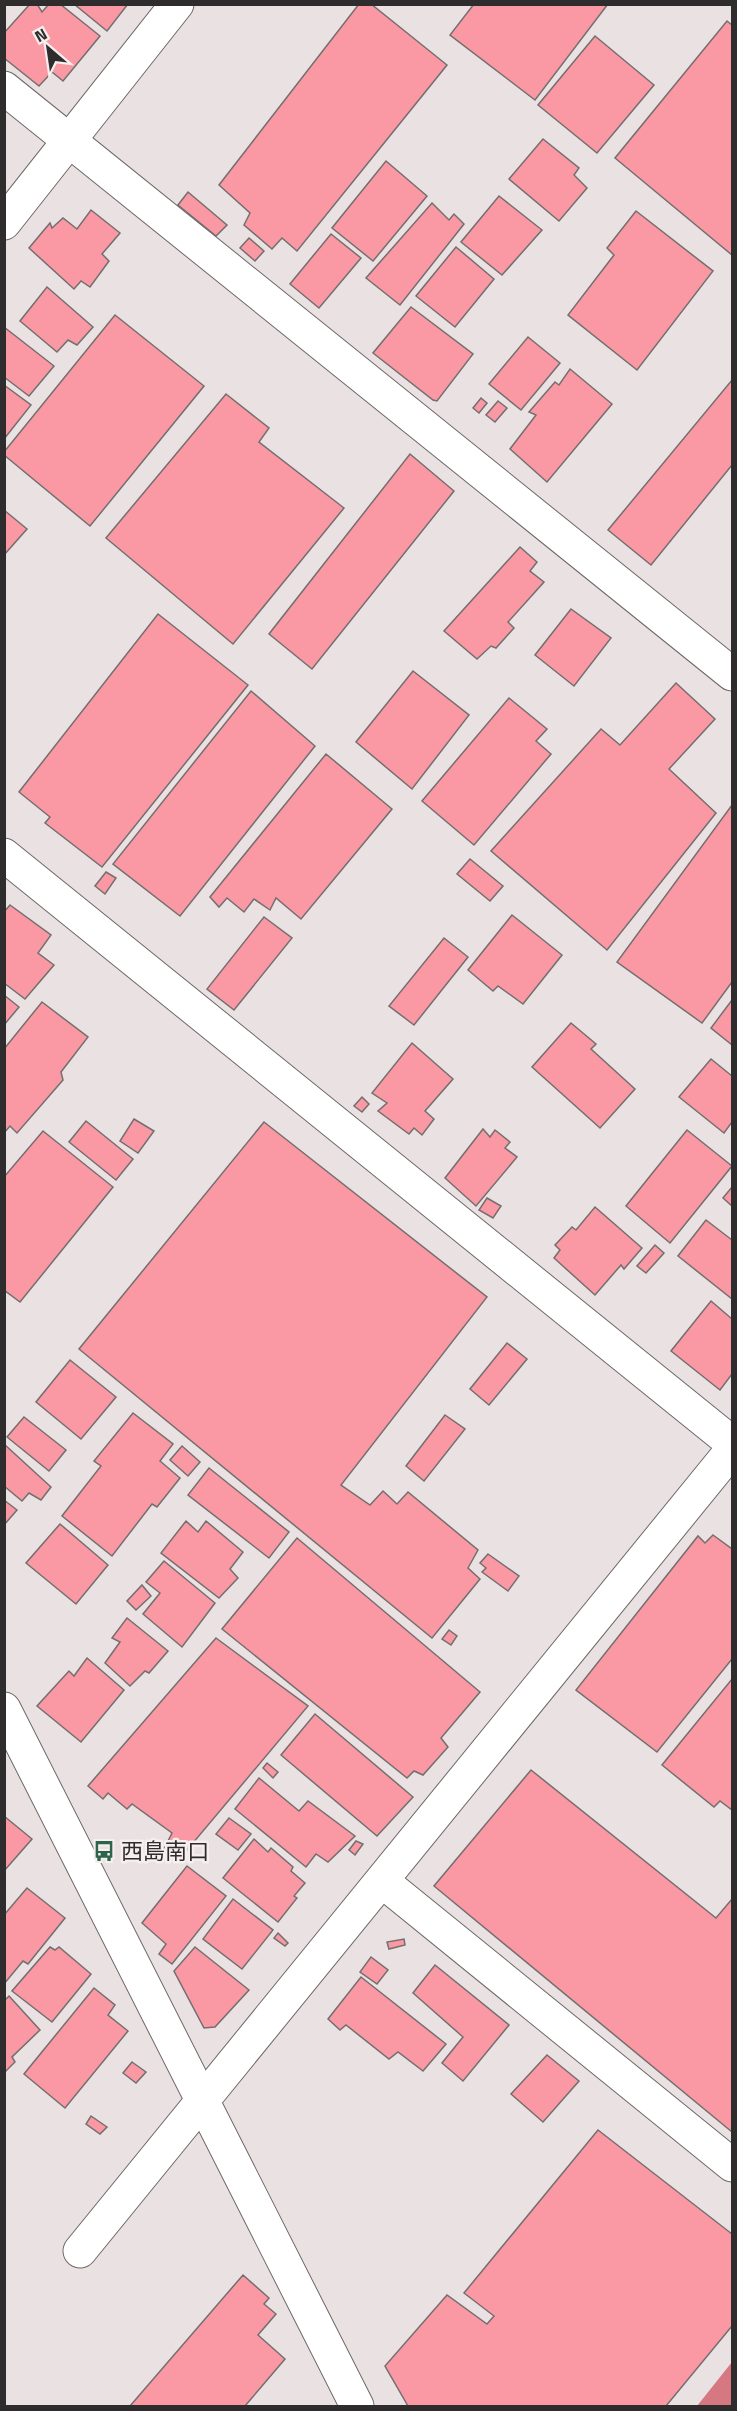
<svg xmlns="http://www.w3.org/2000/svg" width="737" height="2411" font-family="'Titillium Web','Noto Sans JP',sans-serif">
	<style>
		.water { fill: #d57882 }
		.building { fill: #fa99a3; stroke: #756e6e; stroke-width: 1.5 }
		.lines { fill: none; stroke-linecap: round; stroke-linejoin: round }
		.minor-casing { stroke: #6f6868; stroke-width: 35 }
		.minor { stroke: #fff; stroke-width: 33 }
		.labels { text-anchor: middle; stroke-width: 5; stroke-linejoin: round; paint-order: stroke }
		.poi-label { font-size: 22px; fill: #2f2c2d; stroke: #f7efef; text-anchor: start }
	</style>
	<rect width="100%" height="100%" fill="#eae2e2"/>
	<polygon class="water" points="732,2362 732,2406 697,2406"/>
	<g class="building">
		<polygon points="30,4 37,4 42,12 49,4 60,4 100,36 63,81 52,72 39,86 4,58 4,33"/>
		<polygon points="74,4 128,4 107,31"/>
		<polygon points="359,4 371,4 447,65 297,251 282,238 272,249 244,225 250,213 219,185"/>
		<polygon points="474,4 608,4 535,100 450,35"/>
		<polygon points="727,21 732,25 732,255 615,158"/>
		<polygon points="595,36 654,85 597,153 538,105"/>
		<polygon points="543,139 579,168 574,175 587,188 559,221 509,179"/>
		<polygon points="386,161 427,196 373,261 332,228"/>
		<polygon points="188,192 227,225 216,236 178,205"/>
		<polygon points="499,196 542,230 502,275 461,242"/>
		<polygon points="432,203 449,220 454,214 464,224 400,305 366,278"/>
		<polygon points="91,210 120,233 102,254 109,261 90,287 81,281 74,289 29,248 50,223 52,228 63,218 77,229"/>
		<polygon points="636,211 713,271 637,370 568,315 614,255 607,248"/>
		<polygon points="331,234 361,258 319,308 290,284"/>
		<polygon points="249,238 264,251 255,261 240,248"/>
		<polygon points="456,247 494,279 455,327 416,296"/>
		<polygon points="47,287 93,327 77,345 68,340 57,352 20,321"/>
		<polygon points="411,307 473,354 437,401 433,400 373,353"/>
		<polygon points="115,315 204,386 90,526 4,455 4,452"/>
		<polygon points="4,327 54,366 29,396 4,377"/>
		<polygon points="528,337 560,363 521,410 489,384"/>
		<polygon points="570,369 612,404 547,482 510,449 536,415 529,412 555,382 559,385"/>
		<polygon points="732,380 732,465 651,565 608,530"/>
		<polygon points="4,385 31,405 4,439"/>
		<polygon points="226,394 269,428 259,442 344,508 233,644 106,538"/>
		<polygon points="481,398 487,403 479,413 473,408"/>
		<polygon points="498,401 507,408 495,422 486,415"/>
		<polygon points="410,454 454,491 312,669 269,634"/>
		<polygon points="4,510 27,529 4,555"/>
		<polygon points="520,547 537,562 530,571 544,582 508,622 514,628 496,648 491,646 477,659 444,631"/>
		<polygon points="571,609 611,638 574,686 535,655"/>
		<polygon points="158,614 248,685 102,867 45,823 50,817 19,792"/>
		<polygon points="413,671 469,715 412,789 356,742"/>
		<polygon points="676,683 715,719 669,769 716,813 607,950 491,851 601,729 620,745"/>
		<polygon points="251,691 315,746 180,916 113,864"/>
		<polygon points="509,698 547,729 536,741 551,754 474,845 422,801"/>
		<polygon points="326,754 392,809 301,919 276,898 270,910 254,899 244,912 227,898 219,907 210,897"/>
		<polygon points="732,805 732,982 702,1023 617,962"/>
		<polygon points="470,859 503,886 490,901 457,874"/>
		<polygon points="106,872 116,878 105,894 95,886"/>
		<polygon points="10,905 51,935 38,953 54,965 25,999 4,983 4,912"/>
		<polygon points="512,915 562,955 523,1004 498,986 493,991 468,970"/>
		<polygon points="264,917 292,938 234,1010 207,989"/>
		<polygon points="444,938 468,957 414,1025 389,1006"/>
		<polygon points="4,995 19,1007 4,1025"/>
		<polygon points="732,1000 732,1045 711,1028"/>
		<polygon points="42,1002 88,1037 61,1072 63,1080 17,1133 10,1126 4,1133 4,1049"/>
		<polygon points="571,1023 596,1044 591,1049 635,1089 600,1128 532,1067"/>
		<polygon points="412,1043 453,1079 425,1111 434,1119 422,1135 414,1128 409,1134 378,1111 387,1103 372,1093"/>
		<polygon points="711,1059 732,1076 732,1122 724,1133 679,1097"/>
		<polygon points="362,1097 369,1104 362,1112 354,1106"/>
		<polygon points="134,1119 154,1131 138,1153 120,1141"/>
		<polygon points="86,1121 133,1159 116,1180 69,1142"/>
		<polygon points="264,1122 487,1297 341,1485 370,1505 383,1491 397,1504 408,1492 478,1550 468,1568 480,1579 432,1638 79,1349"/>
		<polygon points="483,1129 490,1137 495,1130 510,1142 505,1148 517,1157 476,1206 445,1178"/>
		<polygon points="687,1130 732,1166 670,1243 626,1206"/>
		<polygon points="43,1131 113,1187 20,1302 4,1290 4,1177"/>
		<polygon points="732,1187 732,1206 723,1198"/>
		<polygon points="487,1198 501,1206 493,1218 479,1210"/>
		<polygon points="595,1207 642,1248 624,1269 621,1265 595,1295 554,1258 560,1250 555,1245 572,1227 576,1230"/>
		<polygon points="706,1220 732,1240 732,1299 678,1256"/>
		<polygon points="655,1245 664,1253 646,1273 637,1266"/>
		<polygon points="711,1301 732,1319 732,1374 720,1390 671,1351"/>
		<polygon points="507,1343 527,1359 489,1405 470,1389"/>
		<polygon points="70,1360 116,1397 81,1439 36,1402"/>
		<polygon points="133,1413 173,1444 160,1461 180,1478 157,1507 152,1504 112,1556 62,1516 101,1466 94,1461"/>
		<polygon points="445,1415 465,1429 424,1481 406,1466"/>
		<polygon points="24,1417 66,1450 49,1471 7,1437"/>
		<polygon points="4,1444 51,1487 41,1500 29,1493 22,1501 4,1486"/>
		<polygon points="182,1446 200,1462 188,1476 170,1460"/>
		<polygon points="209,1468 289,1532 269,1558 188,1495"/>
		<polygon points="4,1500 17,1510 4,1525"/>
		<polygon points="186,1521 198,1532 206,1521 243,1552 230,1569 238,1578 219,1598 161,1553"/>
		<polygon points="60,1524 108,1565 76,1604 26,1563"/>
		<polygon points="713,1535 732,1549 732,1659 657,1752 576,1690 698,1536 705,1543"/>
		<polygon points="297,1538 480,1692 441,1738 448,1747 423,1775 414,1771 407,1778 222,1629"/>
		<polygon points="488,1554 519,1576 508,1591 482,1572 486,1568 480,1563"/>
		<polygon points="164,1561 215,1603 182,1647 143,1614 160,1593 146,1582"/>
		<polygon points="142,1585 151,1596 136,1610 127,1601"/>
		<polygon points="127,1618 168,1651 149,1673 145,1671 130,1686 105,1663 120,1642 112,1638"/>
		<polygon points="449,1630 457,1636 451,1645 442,1639"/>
		<polygon points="216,1638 308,1706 177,1862 164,1849 172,1833 132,1804 127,1809 108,1793 103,1799 88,1786"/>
		<polygon points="87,1658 124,1690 81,1742 37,1706 69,1671 74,1676"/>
		<polygon points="732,1679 732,1810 720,1801 714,1807 662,1765"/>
		<polygon points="315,1714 413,1797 377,1836 281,1755"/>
		<polygon points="267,1763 278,1772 273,1778 263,1768"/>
		<polygon points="531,1770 716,1918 732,1899 732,2132 434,1886"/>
		<polygon points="259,1778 299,1811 308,1801 355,1836 328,1862 316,1854 306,1867 235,1809"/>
		<polygon points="4,1816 32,1839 4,1871"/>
		<polygon points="229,1818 251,1834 238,1850 216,1834"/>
		<polygon points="254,1839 268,1852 271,1848 293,1867 291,1871 305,1883 294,1896 297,1898 278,1922 223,1878"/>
		<polygon points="356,1841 363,1844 355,1855 349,1850"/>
		<polygon points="187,1866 226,1896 172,1964 159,1954 166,1944 142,1923"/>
		<polygon points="27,1888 65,1918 28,1964 23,1961 4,1984 4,1915"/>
		<polygon points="233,1899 273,1930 242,1969 203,1939"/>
		<polygon points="278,1933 288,1943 285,1946 274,1938"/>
		<polygon points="404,1939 405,1945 389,1949 387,1942"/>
		<polygon points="50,1947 55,1950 59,1947 91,1974 52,2022 12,1991"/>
		<polygon points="195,1947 249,1990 215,2027 204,2028 174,1971"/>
		<polygon points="371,1957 388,1970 377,1984 360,1972"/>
		<polygon points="435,1965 509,2025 463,2081 442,2063 463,2037 413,1993"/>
		<polygon points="361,1977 446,2044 423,2071 398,2052 389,2059 346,2025 340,2030 328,2019"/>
		<polygon points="94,1988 115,2005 108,2015 128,2031 65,2108 24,2074"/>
		<polygon points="9,1996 40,2030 12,2057 15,2062 4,2073 4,2001"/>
		<polygon points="547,2055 579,2081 543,2122 511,2094"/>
		<polygon points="132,2062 146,2072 136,2083 123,2073"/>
		<polygon points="91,2116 107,2127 100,2134 86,2124"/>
		<polygon points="598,2130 732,2234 732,2326 666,2406 408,2406 385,2366 447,2295 487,2324 494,2316 464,2293"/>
		<polygon points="243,2275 269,2298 264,2304 276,2314 258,2335 285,2359 245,2406 130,2406"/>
	</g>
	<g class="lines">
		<defs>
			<g id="minor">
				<polyline points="4,88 732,674"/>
				<polyline points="4,223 177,4"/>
				<polyline points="4,855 732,1443"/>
				<polyline points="4,1709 357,2406"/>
				<polyline points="382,1881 732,2165"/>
				<polyline points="80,2251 732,1450"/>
			</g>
		</defs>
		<use href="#minor" class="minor-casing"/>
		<use href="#minor" class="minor"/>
	</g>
	<defs>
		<symbol id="bus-bare" viewBox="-9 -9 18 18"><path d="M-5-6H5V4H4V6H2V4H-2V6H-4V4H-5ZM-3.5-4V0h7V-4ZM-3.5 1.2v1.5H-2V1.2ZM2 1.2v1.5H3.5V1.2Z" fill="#2c644c" stroke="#f7efef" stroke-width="2.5" paint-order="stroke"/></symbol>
	</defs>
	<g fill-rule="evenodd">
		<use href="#bus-bare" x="89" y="1836" width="30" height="30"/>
	</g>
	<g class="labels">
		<g class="poi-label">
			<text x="121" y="1859">西島南口</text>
		</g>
	</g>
	<rect width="737" height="2411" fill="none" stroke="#2f2c2d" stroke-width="12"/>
	<g transform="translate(48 48) rotate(331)" stroke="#f7efef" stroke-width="4.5" paint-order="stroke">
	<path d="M0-4.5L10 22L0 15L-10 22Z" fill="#2f2c2d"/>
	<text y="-9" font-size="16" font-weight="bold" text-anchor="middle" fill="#2f2c2d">N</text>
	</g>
</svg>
